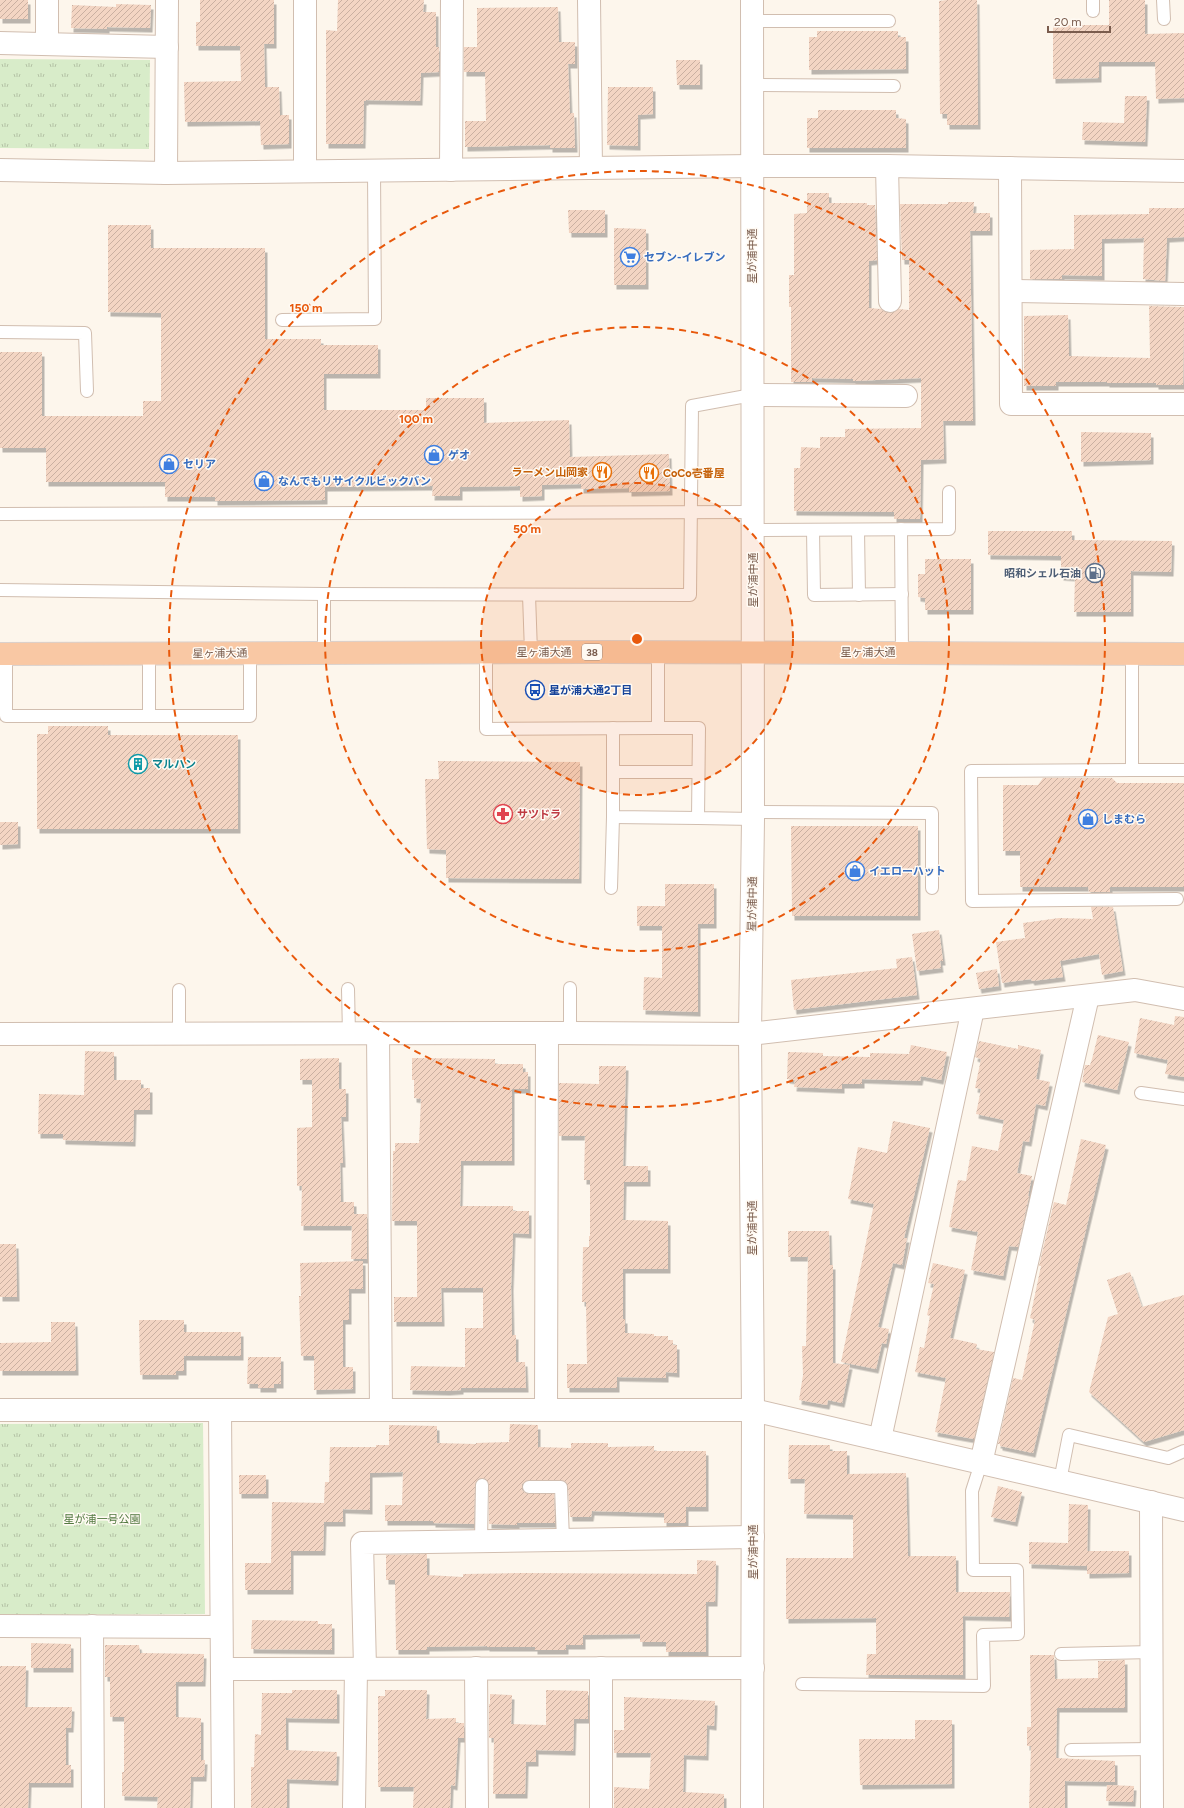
<svg xmlns="http://www.w3.org/2000/svg" width="1184" height="1808" font-family="Figtree,'Noto Sans JP',sans-serif">
	<style>
		.park { fill: url(#park-tufts) }
		.building { fill: url(#building-hatch); filter: url(#shadow) }
		.lines { fill: none; stroke-linecap: round; stroke-linejoin: round }
		.service-casing { stroke: #d1beb0; stroke-width: 14 }
		.minor-casing { stroke: #d1beb0; stroke-width: 24 }
		.trunk-casing { stroke: #dad1cd; stroke-width: 24 }
		.service { stroke: #fff; stroke-width: 12 }
		.minor { stroke: #fff; stroke-width: 22 }
		.trunk { stroke: #f9c8a4; stroke-width: 22 }
		.ring { fill: none; stroke: #e8590c; stroke-width: 2; stroke-dasharray: 7 5 }
		.labels { text-anchor: middle; stroke-width: 3; stroke-linejoin: round; paint-order: stroke }
		.shield { fill: #fffaf3; stroke: #a28b7f; stroke-width: 1 }
		.shield-label { font-size: 10px; font-weight: bold; fill: #7a5c4d }
		.street-label { font-size: 11px; fill: #7a5c4d; stroke: #fffaf3 }
		.shop-label { font-size: 11px; font-weight: bold; fill: #366cbe; stroke: #fffaf3; text-anchor: start }
		.food-label { font-size: 11px; font-weight: bold; fill: #c56008; stroke: #fffaf3; text-anchor: end }
		.service-label { font-size: 11px; font-weight: bold; fill: #4e5e75; stroke: #fffaf3; text-anchor: end }
		.transit-label { font-size: 11px; font-weight: bold; fill: #164399; stroke: #fffaf3; text-anchor: start }
		.culture-label { font-size: 11px; font-weight: bold; fill: #0d838f; stroke: #fffaf3; text-anchor: start }
		.health-label { font-size: 11px; font-weight: bold; fill: #be3a42; stroke: #fffaf3; text-anchor: start }
		.park-label { font-size: 11px; fill: #537a41; stroke: #fffaf3 }
		.centre { fill: #e8590c; stroke: #fffaf3; stroke-width: 2 }
		.ring-label { font-size: 12px; text-anchor: middle; font-weight: bold; fill: #e8590c; stroke: #fffaf3; stroke-width: 3; stroke-linejoin: round; paint-order: stroke }
	</style>
	<defs>
		<pattern id="park-tufts" width="24" height="20" patternUnits="userSpaceOnUse"><rect width="24" height="20" fill="#d8ecc9"/><path d="M3 7l-1-3M5 7V3M7 7l1-3M15 17l-1-3M17 17v-4M19 17l1-3" fill="none" stroke="#b4c2a5"/></pattern>
		<pattern id="building-hatch" width="6" height="6" patternUnits="userSpaceOnUse"><rect width="6" height="6" fill="#f3d5c3"/><path d="M-1 1l2-2M0 6l6-6M5 7l2-2" fill="none" stroke="#cab0a1"/></pattern>
		<filter id="shadow"><feDropShadow dx="2.5" dy="4.5" stdDeviation="0" flood-color="#0004"/></filter>
	</defs>
	<rect width="100%" height="100%" fill="#fdf6ec"/>
	<g class="park">
		<polygon points="0,59 150,60 149,149 0,148"/>
		<polygon points="203,1423 205,1614 0,1615 0,1424"/>
	</g>
	<g class="building">
		<rect x="0" y="0" width="28" height="19"/>
		<polygon points="200,0 274,0 274,44 264,44 265,87 279,87 280,115 289,115 289,144 261,145 260,121 185,122 184,82 241,81 240,46 196,46 196,22 200,22"/>
		<polygon points="338,0 424,0 423,12 436,12 436,47 439,47 439,72 421,73 420,101 366,100 366,101 364,101 363,144 326,144 326,30 337,31"/>
		<polygon points="947,0 977,0 978,125 947,125 947,114 940,114 939,1"/>
		<polygon points="1109,0 1145,0 1145,34 1184,33 1184,98 1156,99 1155,62 1099,62 1099,78 1053,79 1053,25 1109,25"/>
		<polygon points="116,4 151,5 150,28 107,27 107,29 71,28 72,5 116,7"/>
		<polygon points="558,7 559,42 575,42 575,64 568,64 570,113 574,113 575,148 550,148 550,145 465,147 465,121 486,121 485,72 464,72 464,47 477,47 477,8"/>
		<polygon points="817,31 898,31 898,37 906,37 906,69 809,70 809,37 817,37"/>
		<polygon points="676,60 700,60 700,85 677,85"/>
		<polygon points="608,87 653,87 653,114 638,115 638,146 607,145"/>
		<polygon points="1125,96 1147,96 1145,142 1082,140 1083,122 1124,123"/>
		<polygon points="818,110 896,110 896,118 906,119 906,148 807,148 807,118 818,118"/>
		<polygon points="807,193 829,193 829,203 867,203 867,205 875,205 877,260 869,261 869,308 881,309 890,313 899,309 909,310 909,260 902,260 900,204 948,204 948,202 974,202 973,213 990,213 990,231 970,231 973,421 943,421 944,459 921,460 920,519 894,519 894,512 794,511 794,468 800,468 801,447 820,448 820,437 845,437 845,429 921,428 921,378 853,381 853,379 812,378 812,382 791,382 791,307 789,307 789,275 794,275 794,214 807,213"/>
		<polygon points="1149,208 1184,208 1184,237 1167,238 1165,281 1143,279 1144,238 1102,239 1102,276 1062,275 1062,279 1030,279 1030,250 1074,249 1074,215 1149,214"/>
		<polygon points="568,210 605,210 605,233 569,233"/>
		<polygon points="108,225 151,225 151,248 265,248 265,339 321,339 321,345 378,345 378,374 324,374 324,410 426,410 426,398 484,398 484,423 569,420 570,457 669,454 670,491 629,492 629,488 581,489 581,484 542,485 542,496 520,497 520,486 460,487 460,496 432,496 433,486 325,487 325,500 215,501 215,497 165,497 165,482 46,482 46,448 0,448 0,352 42,352 42,416 143,416 143,401 161,401 161,313 108,312"/>
		<polygon points="614,228 646,229 646,285 614,285"/>
		<polygon points="1149,306 1184,307 1183,385 1156,385 1156,383 1107,383 1107,382 1056,382 1056,386 1024,386 1024,316 1068,315 1069,356 1150,358"/>
		<polygon points="1081,432 1151,433 1151,460 1081,462"/>
		<polygon points="988,531 1072,531 1072,540 1172,541 1171,572 1131,571 1131,612 1074,612 1075,577 1061,576 1061,556 988,555"/>
		<polygon points="925,559 971,559 971,610 925,610 925,598 918,597 918,574 925,574"/>
		<polygon points="48,726 108,726 108,735 238,735 238,829 37,829 37,734 48,734"/>
		<polygon points="438,761 580,762 579,879 446,878 446,850 427,849 425,779 439,779"/>
		<polygon points="1043,778 1112,778 1117,783 1184,783 1184,887 1110,887 1110,892 1089,892 1088,887 1020,887 1020,851 1003,851 1003,785 1038,785"/>
		<polygon points="0,822 18,822 18,844 0,845"/>
		<polygon points="791,826 918,826 918,916 792,916"/>
		<polygon points="665,884 714,884 714,924 698,924 698,1012 643,1010 644,977 662,978 662,926 637,926 637,906 665,906"/>
		<polygon points="1091,907 1113,907 1123,971 1102,975 1099,954 1060,961 1063,977 1032,981 1031,979 1002,983 996,942 1025,938 1023,923 1059,918 1093,919"/>
		<polygon points="939,930 943,961 940,961 941,968 917,971 912,934"/>
		<polygon points="912,957 917,995 794,1010 791,980 897,968 896,959"/>
		<polygon points="997,969 999,986 979,989 976,973"/>
		<polygon points="1175,1016 1184,1017 1184,1077 1165,1074 1168,1060 1134,1053 1140,1018 1174,1025"/>
		<polygon points="1098,1035 1129,1042 1117,1090 1082,1082 1085,1065 1090,1065 1092,1059"/>
		<polygon points="979,1041 1018,1049 1018,1045 1041,1050 1036,1079 1050,1082 1045,1106 1036,1104 1029,1142 1023,1141 1017,1173 1032,1176 1028,1196 1029,1196 1018,1247 1009,1246 1003,1276 971,1270 978,1232 949,1227 958,1180 966,1181 972,1146 998,1151 1004,1120 976,1114 981,1089 975,1088 981,1059 975,1057"/>
		<polygon points="911,1045 947,1052 941,1080 921,1076 920,1081 862,1079 862,1084 842,1084 842,1089 794,1087 795,1080 787,1079 788,1052 823,1053 823,1056 870,1057 870,1053 909,1054"/>
		<polygon points="85,1051 114,1052 114,1080 141,1080 141,1088 150,1088 150,1110 134,1110 133,1142 63,1140 63,1134 38,1134 39,1094 84,1095"/>
		<polygon points="339,1058 339,1089 346,1089 346,1117 341,1117 343,1163 340,1163 341,1202 354,1202 354,1214 367,1214 367,1259 351,1259 352,1226 301,1226 302,1186 297,1186 297,1128 312,1127 312,1080 300,1080 300,1059"/>
		<polygon points="412,1058 495,1059 495,1064 523,1064 523,1072 528,1072 528,1089 512,1089 512,1161 461,1161 460,1206 513,1206 513,1211 529,1211 529,1234 513,1233 511,1287 512,1335 516,1335 516,1362 525,1362 526,1388 461,1388 461,1390 447,1391 410,1390 411,1366 465,1367 465,1328 483,1328 483,1288 441,1288 442,1322 394,1322 394,1297 417,1297 417,1221 392,1221 393,1151 395,1151 395,1143 419,1143 421,1099 414,1098 414,1080 412,1080"/>
		<polygon points="599,1066 626,1066 623,1166 648,1166 648,1182 624,1182 623,1220 668,1221 668,1269 623,1269 623,1319 625,1319 625,1333 654,1334 654,1336 668,1336 668,1340 673,1340 673,1345 677,1345 677,1373 666,1372 666,1378 617,1377 617,1388 567,1388 567,1364 587,1364 586,1302 582,1302 583,1247 589,1247 589,1236 590,1236 590,1180 584,1180 585,1136 559,1136 559,1083 599,1084"/>
		<polygon points="893,1121 930,1128 904,1238 907,1238 902,1265 893,1263 887,1288 878,1327 889,1329 886,1344 882,1343 876,1369 841,1362 874,1204 848,1199 858,1147 887,1153"/>
		<polygon points="1081,1139 1106,1145 1033,1453 1000,1446 1000,1444 998,1444 1013,1378 1022,1380 1035,1320 1030,1318 1041,1266 1039,1266 1054,1202 1066,1205"/>
		<polygon points="788,1231 829,1231 830,1265 833,1265 833,1363 850,1365 842,1403 828,1400 827,1405 799,1400 803,1375 802,1346 806,1346 808,1257 788,1257"/>
		<polygon points="0,1244 16,1244 17,1297 0,1297"/>
		<polygon points="363,1261 363,1289 349,1289 349,1320 343,1320 343,1367 353,1367 353,1389 314,1390 314,1356 301,1356 299,1296 301,1296 300,1263"/>
		<polygon points="933,1263 965,1270 950,1338 977,1344 976,1349 994,1352 974,1439 935,1432 946,1378 915,1372 920,1347 924,1348 930,1316 927,1315 934,1284 928,1283"/>
		<polygon points="1130,1272 1142,1307 1184,1295 1184,1430 1144,1442 1089,1392 1108,1317 1118,1314 1107,1280"/>
		<polygon points="139,1320 184,1320 184,1332 241,1332 241,1356 184,1356 184,1371 176,1371 176,1375 140,1375"/>
		<polygon points="51,1322 75,1322 76,1371 0,1371 0,1343 51,1342"/>
		<polygon points="248,1357 281,1357 281,1384 274,1384 274,1388 258,1388 258,1384 247,1384"/>
		<polygon points="510,1424 538,1425 538,1447 571,1448 571,1443 608,1443 608,1447 654,1446 654,1451 706,1451 706,1507 686,1507 686,1523 664,1523 664,1513 592,1511 591,1517 570,1517 568,1487 565,1481 529,1480 522,1484 522,1490 525,1493 554,1494 555,1523 517,1523 517,1525 489,1524 489,1485 486,1479 482,1478 478,1479 475,1484 474,1524 433,1523 433,1521 385,1521 385,1505 402,1505 403,1472 370,1473 370,1510 343,1509 343,1522 324,1522 323,1551 291,1551 291,1590 245,1590 245,1563 271,1563 272,1502 324,1503 325,1482 329,1482 330,1447 376,1447 376,1445 389,1445 389,1425 437,1426 437,1443 476,1444 476,1443 509,1442"/>
		<polygon points="789,1445 830,1445 830,1451 847,1451 847,1474 906,1473 908,1556 956,1556 956,1592 1010,1592 1009,1617 963,1616 963,1675 866,1675 867,1654 876,1654 876,1618 786,1619 786,1558 853,1558 853,1515 804,1514 805,1479 788,1479"/>
		<rect x="239" y="1475" width="27" height="19"/>
		<polygon points="998,1486 1022,1492 1015,1522 991,1517"/>
		<polygon points="1069,1504 1088,1505 1087,1566 1029,1564 1029,1542 1068,1543"/>
		<polygon points="1087,1551 1129,1551 1129,1573 1087,1574"/>
		<polygon points="427,1554 427,1575 463,1577 463,1574 523,1573 697,1574 697,1560 716,1561 715,1602 706,1602 706,1652 666,1652 666,1642 640,1642 640,1634 583,1635 583,1645 566,1645 566,1650 535,1650 535,1647 487,1647 487,1646 427,1647 427,1650 396,1650 395,1580 386,1580 386,1555"/>
		<polygon points="252,1620 318,1621 318,1624 332,1624 332,1650 251,1649"/>
		<polygon points="31,1643 71,1644 71,1668 31,1668"/>
		<polygon points="105,1645 139,1645 140,1653 204,1654 203,1682 176,1682 176,1717 201,1718 201,1760 205,1760 204,1777 191,1777 190,1808 157,1808 158,1797 122,1796 122,1772 124,1772 124,1717 110,1717 110,1677 105,1677"/>
		<polygon points="1030,1655 1054,1655 1055,1679 1098,1678 1098,1661 1125,1660 1125,1708 1057,1708 1056,1758 1115,1761 1115,1782 1065,1781 1065,1808 1029,1808 1031,1746 1027,1746 1027,1727 1031,1727"/>
		<polygon points="0,1666 26,1666 25,1707 72,1707 71,1728 66,1728 66,1765 71,1765 71,1783 29,1783 28,1808 0,1808"/>
		<polygon points="292,1690 337,1690 337,1719 286,1718 286,1750 337,1752 336,1781 287,1779 287,1808 251,1808 251,1767 254,1767 255,1734 261,1735 262,1693 292,1693"/>
		<polygon points="385,1690 427,1690 426,1719 456,1718 456,1723 464,1723 464,1738 458,1738 455,1786 451,1785 450,1808 413,1808 414,1787 378,1787 378,1696 385,1696"/>
		<polygon points="546,1690 588,1691 588,1719 574,1719 573,1751 536,1750 536,1762 526,1762 525,1794 493,1794 494,1738 489,1738 489,1704 490,1704 490,1694 512,1695 511,1724 546,1725"/>
		<polygon points="624,1697 715,1701 714,1726 707,1725 706,1756 684,1755 683,1792 724,1794 724,1808 614,1808 614,1787 649,1789 651,1753 614,1753 614,1730 624,1730"/>
		<polygon points="915,1720 952,1720 952,1784 860,1785 859,1739 915,1739"/>
		<polygon points="1107,1785 1134,1786 1133,1802 1106,1801"/>
	</g>
	<g class="lines">
		<defs>
			<g id="service">
				<polyline points="1163,0 1164,19"/>
				<polyline points="1093,11 1093,0"/>
				<polyline points="752,21 889,21"/>
				<polyline points="752,85 894,86"/>
				<polyline points="282,320 375,319 374,170"/>
				<polyline points="0,332 85,333 87,391"/>
				<polyline points="0,514 753,512"/>
				<polyline points="901,529 902,653"/>
				<polyline points="753,530 949,529 949,492"/>
				<polyline points="813,530 814,595 902,594"/>
				<polyline points="858,530 859,595"/>
				<polyline points="0,590 324,594 690,595 692,406 752,395"/>
				<polyline points="324,594 324,652"/>
				<polyline points="529,595 531,652"/>
				<polyline points="486,652 486,729 658,728"/>
				<polyline points="658,652 658,728 699,728 698,818 753,819"/>
				<polyline points="149,653 149,716 250,716 250,652"/>
				<polyline points="6,654 6,716 149,716"/>
				<polyline points="1132,654 1132,770 1184,770"/>
				<polyline points="613,728 613,817 698,818"/>
				<polyline points="1132,770 971,771 972,901 1177,899"/>
				<polyline points="613,772 698,772"/>
				<polyline points="753,812 932,813 932,888"/>
				<polyline points="611,888 613,817"/>
				<polyline points="348,989 349,1034"/>
				<polyline points="179,990 179,1034"/>
				<polyline points="570,1033 570,988"/>
				<polyline points="1141,1093 1184,1099"/>
				<polyline points="1060,1481 1069,1435 1168,1458 1184,1451"/>
				<polyline points="529,1487 561,1487 563,1540"/>
				<polyline points="481,1541 482,1485"/>
				<polyline points="1061,1654 1152,1652"/>
				<polyline points="802,1684 984,1686 983,1635 1018,1634 1017,1570 973,1570 972,1491 981,1463"/>
				<polyline points="1071,1750 1152,1749"/>
			</g>
			<g id="minor">
				<polyline points="589,0 591,168"/>
				<polyline points="752,0 753,819 750,1034 753,1410 752,1808"/>
				<polyline points="0,43 167,47"/>
				<polyline points="47,43 47,0"/>
				<polyline points="887,166 890,301"/>
				<polyline points="1010,168 1011,404 1184,404"/>
				<polyline points="0,170 166,173 752,166 887,166 1184,171"/>
				<polyline points="451,170 452,0"/>
				<polyline points="305,171 305,0"/>
				<polyline points="166,173 167,0"/>
				<polyline points="1012,291 1184,294"/>
				<polyline points="752,395 906,396"/>
				<polyline points="378,1033 381,1410"/>
				<polyline points="0,1034 570,1033 750,1034 1135,990 1184,999"/>
				<polyline points="0,1410 753,1410 1184,1510"/>
				<polyline points="220,1410 223,1808"/>
				<polyline points="546,1410 547,1033"/>
				<polyline points="880,1439 973,1009"/>
				<polyline points="981,1463 1088,996"/>
				<polyline points="1151,1502 1152,1808"/>
				<polyline points="0,1626 221,1627"/>
				<polyline points="92,1626 93,1808"/>
				<polyline points="365,1668 362,1543 753,1537"/>
				<polyline points="476,1668 477,1808"/>
				<polyline points="222,1669 753,1668"/>
				<polyline points="354,1808 356,1669"/>
				<polyline points="601,1808 601,1668"/>
			</g>
			<polyline id="trunk" points="0,654 599,652 1184,654"/>
		</defs>
		<use href="#service" class="service-casing"/>
		<use href="#minor" class="minor-casing"/>
		<use href="#trunk" class="trunk-casing"/>
		<use href="#service" class="service"/>
		<use href="#minor" class="minor"/>
		<use href="#trunk" class="trunk"/>
	</g>
	<circle cx="637" cy="639" r="156" fill="#e8590c" fill-opacity=".12"/>
	<g class="ring">
		<circle cx="637" cy="639" r="156"/>
		<circle cx="637" cy="639" r="312"/>
		<circle cx="637" cy="639" r="468"/>
	</g>
	<defs>
		<symbol id="supermarket-ring" viewBox="-11 -11 22 22"><circle r="9.5" fill="#fffaf3" stroke="#3f7fe0" stroke-width="1.5"/><path d="M-6-5.5h2.5l.6 2H6L4.5 2H-2.5L-4.4-4H-6ZM-1.5 3.2a1.3 1.3 0 1 0 .1 0ZM3 3.2a1.3 1.3 0 1 0 .1 0Z" fill="#3f7fe0"/></symbol>
		<symbol id="shop-ring" viewBox="-11 -11 22 22"><circle r="9.5" fill="#fffaf3" stroke="#3f7fe0" stroke-width="1.5"/><path d="M-5-2.5h2.3a2.7 3.5 0 0 1 5.4 0H5L5.5 6h-11ZM-1.5-2.5h3a1.5 2.3 0 0 0-3 0Z" fill="#3f7fe0"/></symbol>
		<symbol id="restaurant-ring" viewBox="-11 -11 22 22"><circle r="9.5" fill="#fffaf3" stroke="#e8710a" stroke-width="1.5"/><path d="M-5-6h1v4h1v-4h1v4h1v-4h1v5L-1.5 .5V6h-2V.5L-5-1ZM5-6V6H3V1.5H1.5Q1.5-4 5-6Z" fill="#e8710a"/></symbol>
		<symbol id="fuel-ring" viewBox="-11 -11 22 22"><circle r="9.5" fill="#fffaf3" stroke="#5c6f8a" stroke-width="1.5"/><path d="M-5.5-6h7V0h2V4h1.3V-2.5L3-4.5l.8-.8L6-3V5H2.5V1h-1V6h-7ZM-4.2-4.7v3.2H.2V-4.7Z" fill="#5c6f8a"/></symbol>
		<symbol id="bus-ring" viewBox="-11 -11 22 22"><circle r="9.5" fill="#fffaf3" stroke="#1a4fb4" stroke-width="1.5"/><path d="M-5-6H5V4H4V6H2V4H-2V6H-4V4H-5ZM-3.5-4V0h7V-4ZM-3.5 1.2v1.5H-2V1.2ZM2 1.2v1.5H3.5V1.2Z" fill="#1a4fb4"/></symbol>
		<symbol id="building-ring" viewBox="-11 -11 22 22"><circle r="9.5" fill="#fffaf3" stroke="#0f9aa8" stroke-width="1.5"/><path d="M-4-6H4V6H1V3H-1V6H-4ZM-2.5-4.3h1.7v1.8h-1.7ZM.8-4.3h1.7v1.8H.8ZM-2.5-1h1.7V.8h-1.7ZM.8-1h1.7V.8H.8Z" fill="#0f9aa8"/></symbol>
		<symbol id="pharmacy-ring" viewBox="-11 -11 22 22"><circle r="9.5" fill="#fffaf3" stroke="#e0444e" stroke-width="1.5"/><path d="M-2-6h4v4h4v4h-4v4h-4v-4h-4v-4h4Z" fill="#e0444e"/></symbol>
	</defs>
	<g fill-rule="evenodd">
		<use href="#supermarket-ring" x="619" y="246" width="22" height="22"/>
		<use href="#shop-ring" x="423" y="444" width="22" height="22"/>
		<use href="#shop-ring" x="158" y="453" width="22" height="22"/>
		<use href="#restaurant-ring" x="591" y="461" width="22" height="22"/>
		<use href="#restaurant-ring" x="638" y="462" width="22" height="22"/>
		<use href="#shop-ring" x="253" y="470" width="22" height="22"/>
		<use href="#fuel-ring" x="1084" y="562" width="22" height="22"/>
		<use href="#bus-ring" x="524" y="679" width="22" height="22"/>
		<use href="#building-ring" x="127" y="753" width="22" height="22"/>
		<use href="#pharmacy-ring" x="492" y="803" width="22" height="22"/>
		<use href="#shop-ring" x="1077" y="808" width="22" height="22"/>
		<use href="#shop-ring" x="844" y="860" width="22" height="22"/>
	</g>
	<g class="labels">
		<rect class="shield" x="582" y="644" width="20" height="16" rx="3"/>
		<g class="shield-label">
			<text x="592" y="656">38</text>
		</g>
		<g class="street-label">
			<text transform="translate(752 256) rotate(-90)" y="4">星が浦中通</text>
			<text transform="translate(753 580) rotate(-90)" y="4">星が浦中通</text>
			<text x="544" y="656">星ヶ浦大通</text>
			<text x="868" y="656">星ヶ浦大通</text>
			<text transform="translate(220 653) rotate(-1)" y="4">星ヶ浦大通</text>
			<text transform="translate(752 904) rotate(-89)" y="4">星が浦中通</text>
			<text transform="translate(752 1228) rotate(-90)" y="4">星が浦中通</text>
			<text transform="translate(753 1552) rotate(-90)" y="4">星が浦中通</text>
		</g>
		<g class="shop-label">
			<text x="644" y="261">セブン-イレブン</text>
			<text x="448" y="459">ゲオ</text>
			<text x="183" y="468">セリア</text>
			<text x="278" y="485">なんでもリサイクルビックバン</text>
			<text x="1102" y="823">しまむら</text>
			<text x="869" y="875">イエローハット</text>
		</g>
		<g class="food-label">
			<text x="588" y="476">ラーメン山岡家</text>
			<text x="663" y="477" text-anchor="start">CoCo壱番屋</text>
		</g>
		<g class="service-label">
			<text x="1081" y="577">昭和シェル石油</text>
		</g>
		<g class="transit-label">
			<text x="549" y="694">星が浦大通2丁目</text>
		</g>
		<g class="culture-label">
			<text x="152" y="768">マルハン</text>
		</g>
		<g class="health-label">
			<text x="517" y="818">サツドラ</text>
		</g>
		<g class="park-label">
			<text x="102" y="1523">星が浦一号公園</text>
		</g>
	</g>
	<circle cx="637" cy="639" r="6" class="centre"/>
	<g class="ring-label">
		<text x="306" y="312">150 m</text>
		<text x="416" y="423">100 m</text>
		<text x="527" y="533">50 m</text>
	</g>
	<path d="M1048 26v6h62v-6" fill="none" stroke="#7a5c4d" stroke-width="2"/>
	<text x="1054" y="26" font-size="12" fill="#7a5c4d" stroke="#fffaf3" stroke-width="3" paint-order="stroke">20 m</text>
</svg>
